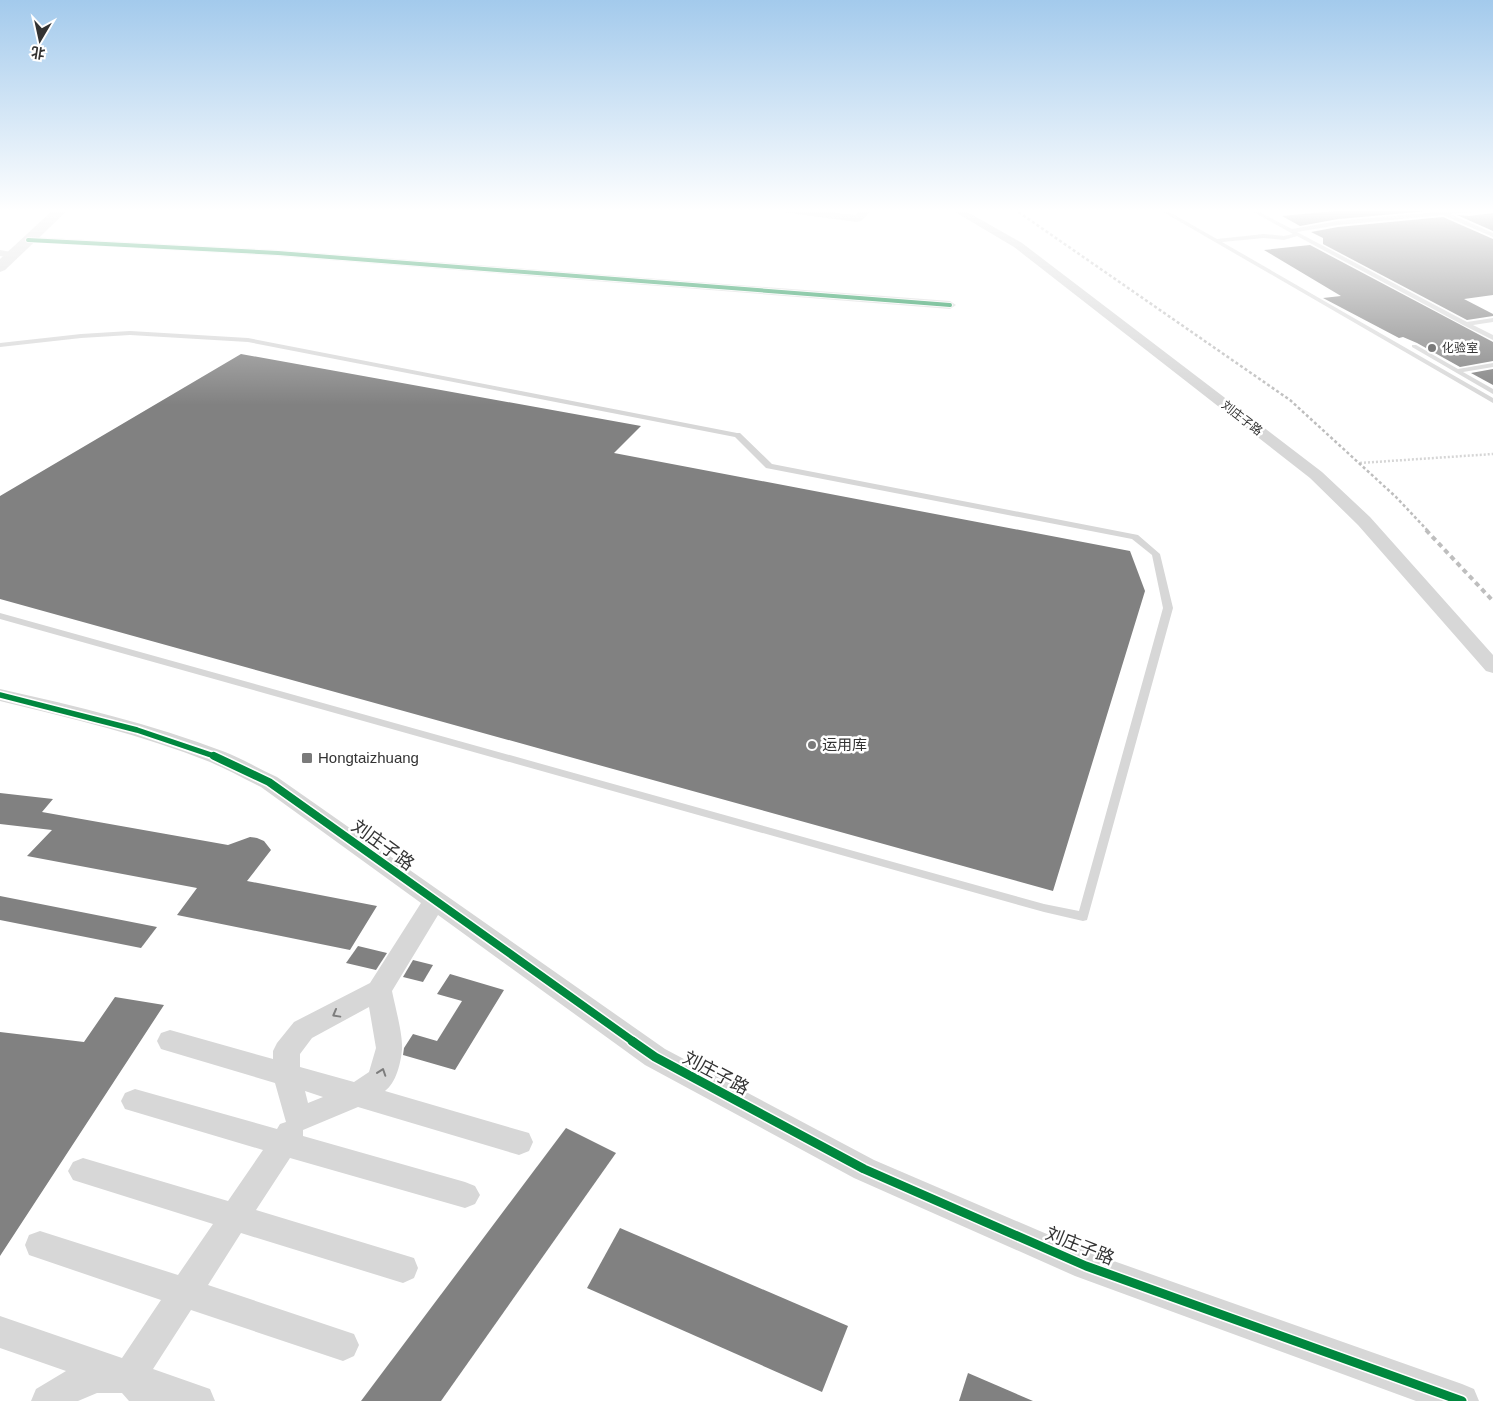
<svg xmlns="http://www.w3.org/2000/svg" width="1493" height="1401" font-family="Arial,'Noto Sans SC',sans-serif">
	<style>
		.building { fill: #818181 }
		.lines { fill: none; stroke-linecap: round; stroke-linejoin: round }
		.path { stroke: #d6d6d6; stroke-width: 2.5; stroke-dasharray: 2 2; stroke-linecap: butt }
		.service { fill: #d7d7d7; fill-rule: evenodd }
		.minor { fill: #d7d7d7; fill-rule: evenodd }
		.tertiary { fill: #d7d7d7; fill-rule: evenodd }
		.rail-far1 { stroke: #bebebe; stroke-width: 2.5; stroke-dasharray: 3 2.5; stroke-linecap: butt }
		.rail { stroke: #bebebe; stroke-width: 4; stroke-dasharray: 5 4; stroke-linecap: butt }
		.cycleway-far3-casing { stroke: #fff; stroke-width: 5.5 }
		.cycleway-far2-casing { stroke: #fff; stroke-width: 9 }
		.cycleway-far1-casing { stroke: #fff; stroke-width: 11 }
		.cycleway-casing { stroke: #fff; stroke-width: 12 }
		.cycleway-far3 { stroke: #00873e; stroke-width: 4 }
		.cycleway-far2 { stroke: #00873e; stroke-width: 5.5 }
		.cycleway-far1 { stroke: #00873e; stroke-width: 8 }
		.cycleway { stroke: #00873e; stroke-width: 9 }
		.oneway { stroke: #7d7d7d }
		.poi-dot { fill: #7a7a7a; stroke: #fff; stroke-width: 2 }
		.labels { text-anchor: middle; stroke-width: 5; stroke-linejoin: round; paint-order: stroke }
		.far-poi-label { font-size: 12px; fill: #333; stroke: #fff; text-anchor: start }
		.far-street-label { font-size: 12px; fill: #333; stroke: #fff }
		.poi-label { font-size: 15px; fill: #333; stroke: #fff; text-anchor: start }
		.near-street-label { font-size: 18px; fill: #333; stroke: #fff }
	</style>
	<rect width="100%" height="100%" fill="#fff"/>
	<g class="building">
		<polygon points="1355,209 1452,209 1338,219 1300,226 1282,216"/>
		<polygon points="1493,213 1493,231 1457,215 1469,216"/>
		<polygon points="1443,217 1493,239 1493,295 1464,299 1493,314 1493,316 1467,320 1323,244 1323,238 1311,232 1338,227"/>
		<polygon points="1310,245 1493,342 1493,361 1460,367 1417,343 1403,337 1399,338 1323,298 1341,296 1264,250"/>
		<polygon points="241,354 641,426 614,453 1130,551 1145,591 1053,891 0,599 0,496"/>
		<polygon points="1493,369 1493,385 1471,373"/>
		<polygon points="0,793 53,799 42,812 228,845 250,837 257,838 264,841 271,850 247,881 377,906 350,950 177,915 197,888 27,856 52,830 0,824"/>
		<polygon points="0,896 157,927 141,948 0,920"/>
		<polygon points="358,946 387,953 376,970 346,963"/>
		<polygon points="413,960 433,965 423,982 403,977"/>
		<polygon points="450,974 504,990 455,1070 403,1055 404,1048 413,1034 437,1041 462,1001 437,994"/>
		<polygon points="115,997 164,1005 0,1256 0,1032 84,1042"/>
		<polygon points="566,1128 616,1153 441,1401 361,1401"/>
		<polygon points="620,1228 848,1326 822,1392 587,1288"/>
		<polygon points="968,1373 1033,1401 959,1401"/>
	</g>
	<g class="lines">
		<polyline class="path" points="1360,463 1493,454"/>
		<g class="service">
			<polygon points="1158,209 1164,209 1217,239 1264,234 1284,236 1293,234 1248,209 1253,209 1292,229 1338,221 1470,209 1486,209 1484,211 1450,214 1493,233 1493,237 1443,215 1338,225 1297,232 1467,322 1493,318 1493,322 1473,325 1493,335 1493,340 1463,325 1297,236 1284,240 1264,238 1222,242 1493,398 1493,403"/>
			<polygon points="130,331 248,338 737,433 740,433 772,464 1138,535 1160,554 1173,608 1087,920 1083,921 1044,912 0,619 0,613 1044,904 1079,911 1163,608 1152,555 1132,539 766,468 735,437 248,342 130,335 81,338 0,347 0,343 81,334"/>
			<polygon points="1412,345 1416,345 1458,369 1493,363 1493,367 1463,372 1493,389 1493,394 1412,347"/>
		</g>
		<g class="minor">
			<polygon points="777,209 804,209 855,215 862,209 873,209 861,221 857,222 782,212"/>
			<polygon points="950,209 962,209 1022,243 1322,472 1370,517 1493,655 1493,673 1486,671 1358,525 1310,478 1014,247"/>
			<polygon points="28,237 278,250 950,301 956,305 950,309 278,256 24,242 22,240 24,238"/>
			<polygon points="0,250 17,253 19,255 13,258 0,256"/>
			<path d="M0,689C76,706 152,724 225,752C243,759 259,769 277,777L665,1049L874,1160L1091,1253L1462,1384L1474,1389L1479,1401H1416L1075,1276L854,1178L645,1065L438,915L392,991C395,1006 403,1035 402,1049C401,1063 396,1083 385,1091L529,1133L533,1142L529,1151L519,1155L358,1107L303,1130V1136L465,1182L475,1186L480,1195L475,1204L465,1208L290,1158L256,1210L414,1258L418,1268L414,1278L403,1283L241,1233L208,1285L354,1334L359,1345L354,1356L343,1361L191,1310L153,1369L210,1389L215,1401H129L122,1393H97L78,1401H31L36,1389L66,1371L0,1348V1316L122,1358L161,1300L29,1255L25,1245L29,1235L40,1231L178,1275L213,1224L73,1180L68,1171L73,1162L83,1158L228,1201L263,1150L125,1109L121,1101L125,1093L135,1089L277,1129L280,1124L286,1122L275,1083L161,1049L157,1041L161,1033L170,1030L273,1059V1051L277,1043L294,1022L370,983L421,903L261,787C244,779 227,769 210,762C142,735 71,718 0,701ZM369,1007L376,1048L369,1072L354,1082L300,1067V1054L312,1038ZM305,1091L323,1097L308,1103Z"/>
		</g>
		<polygon class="tertiary" points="54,209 69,209 5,270 0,272 0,259"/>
		<polyline class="rail-far1" points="1014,209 1290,400 1396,497 1428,531"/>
		<polyline class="rail" points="1426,530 1493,601"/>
		<defs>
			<polyline id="cycleway-far3" points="28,240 278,253 950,305"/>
			<polyline id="cycleway-far2" points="0,695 137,730 217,757"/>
			<polyline id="cycleway-far1" points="214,756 269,782 634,1042"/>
			<polyline id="cycleway" points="632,1041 655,1057 864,1169 1086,1266 1462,1401"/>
		</defs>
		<use href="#cycleway-far3" class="cycleway-far3-casing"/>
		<use href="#cycleway-far2" class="cycleway-far2-casing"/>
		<use href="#cycleway-far1" class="cycleway-far1-casing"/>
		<use href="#cycleway" class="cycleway-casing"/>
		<use href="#cycleway-far3" class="cycleway-far3"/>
		<use href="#cycleway-far2" class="cycleway-far2"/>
		<use href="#cycleway-far1" class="cycleway-far1"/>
		<use href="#cycleway" class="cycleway"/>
	</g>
	<defs><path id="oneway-chevron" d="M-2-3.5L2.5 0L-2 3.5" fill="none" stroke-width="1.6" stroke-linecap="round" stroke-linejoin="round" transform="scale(1.25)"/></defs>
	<g class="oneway">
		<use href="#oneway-chevron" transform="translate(336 1014) rotate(151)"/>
		<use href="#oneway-chevron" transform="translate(382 1072) rotate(-71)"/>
	</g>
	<linearGradient id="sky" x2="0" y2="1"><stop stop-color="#a3caec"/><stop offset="0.52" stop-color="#fff"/><stop offset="1" stop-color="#fff" stop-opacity="0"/></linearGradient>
	<rect width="1493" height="405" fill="url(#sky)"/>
	<g class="poi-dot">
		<circle cx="1432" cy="348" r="5"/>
		<circle cx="812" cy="745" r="5"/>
		<rect x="301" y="752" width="12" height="12" rx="2.5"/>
	</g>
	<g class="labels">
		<g class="far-poi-label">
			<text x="1442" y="352">化验室</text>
		</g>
		<g class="far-street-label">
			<text transform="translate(1242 418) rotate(38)" y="4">刘庄子路</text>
		</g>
		<g class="poi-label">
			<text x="822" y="750">运用库</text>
			<text x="318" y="763">Hongtaizhuang</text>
		</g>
		<g class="near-street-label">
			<text transform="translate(383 845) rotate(36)" y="6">刘庄子路</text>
			<text transform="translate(716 1073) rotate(28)" y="6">刘庄子路</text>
			<text transform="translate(1080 1246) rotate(22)" y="6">刘庄子路</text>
		</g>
	</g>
	<g transform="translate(40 40) rotate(189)" stroke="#ffffff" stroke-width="4" paint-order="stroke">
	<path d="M0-4L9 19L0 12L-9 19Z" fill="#333333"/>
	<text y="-8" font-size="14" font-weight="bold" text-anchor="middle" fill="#333333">北</text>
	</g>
</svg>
